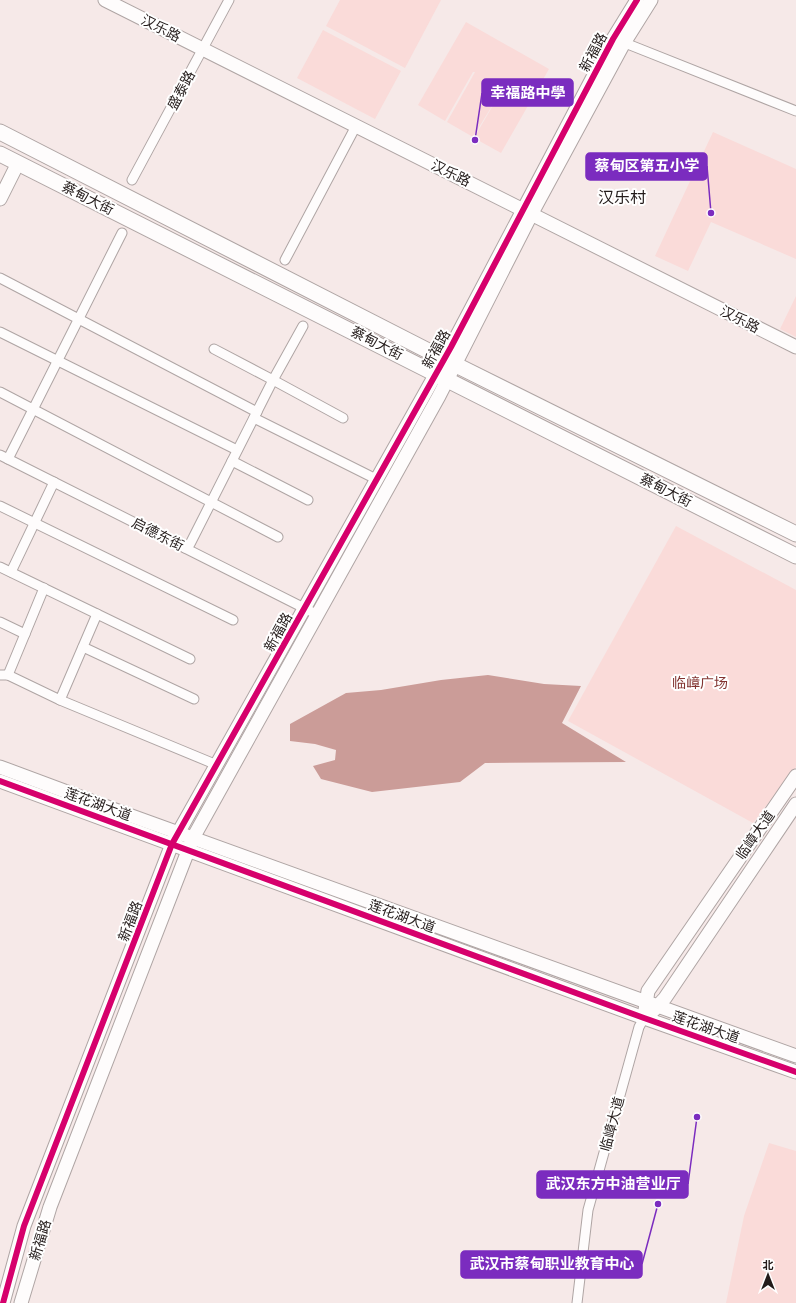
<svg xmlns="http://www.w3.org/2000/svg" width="796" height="1303" font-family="Helvetica,'Noto Sans SC',sans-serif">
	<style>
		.green { fill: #fadbd9 }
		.water { fill: #cb9c98 }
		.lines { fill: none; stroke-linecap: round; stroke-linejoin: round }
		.street-casing { stroke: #afa5a4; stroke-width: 11 }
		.secondary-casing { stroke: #afa5a4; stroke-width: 15 }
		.primary-casing { stroke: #afa5a4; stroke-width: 17 }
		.street { stroke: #fefcfc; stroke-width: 9 }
		.secondary { stroke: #fefcfc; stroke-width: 13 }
		.primary { stroke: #fefcfc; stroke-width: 15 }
		.cycleway-casing { stroke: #fff; stroke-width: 8 }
		.cycleway { stroke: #d6006c; stroke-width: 6 }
		.labels { text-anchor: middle; stroke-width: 4; stroke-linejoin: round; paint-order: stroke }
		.street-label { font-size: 14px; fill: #231b1a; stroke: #fff }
		.park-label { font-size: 14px; fill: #823431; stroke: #fff }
		.quarter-label { font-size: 16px; fill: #231b1a; stroke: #fff }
		.leader { fill: none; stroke: #7b2cbf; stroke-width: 1.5 }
		.callout-dot { fill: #7b2cbf; stroke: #fff; stroke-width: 1.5 }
		.callout { fill: #7b2cbf; stroke: #7b2cbf; stroke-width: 1.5 }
		.callout-label { font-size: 15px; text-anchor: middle; font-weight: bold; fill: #fff }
	</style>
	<rect width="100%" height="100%" fill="#f6e9e8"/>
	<g class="green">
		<polygon points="340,0 441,0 405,68 326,26"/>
		<polygon points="466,22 549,69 501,153 474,138 503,88 473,137 447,122 475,72 473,72 445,121 418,105"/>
		<polygon points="323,30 401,71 375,119 297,78"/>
		<polygon points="713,132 796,169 796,259 711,222 688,271 655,256"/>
		<polygon points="796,296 796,337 780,329"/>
		<polygon points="676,526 796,590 796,767 753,823 568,721"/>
		<polygon points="769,1143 796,1151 796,1303 726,1303 744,1216"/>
	</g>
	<polygon class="water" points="488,675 544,684 581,686 562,723 626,762 485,763 460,782 372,792 321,779 313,766 335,760 336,750 315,744 290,741 290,724 346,693 381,690 441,680"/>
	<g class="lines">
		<defs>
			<g id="street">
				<polyline points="620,41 796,111"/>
				<polyline points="132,180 229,0"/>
				<polyline points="285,260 356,126"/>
				<polyline points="0,278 257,412"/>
				<polyline points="303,326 273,380 343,418"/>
				<polyline points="0,332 237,450"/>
				<polyline points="0,392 278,537"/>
				<polyline points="254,418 376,479"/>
				<polyline points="0,455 316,614"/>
				<polyline points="8,459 122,233"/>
				<polyline points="232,461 308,500"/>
				<polyline points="0,506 233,620"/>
				<polyline points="185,548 190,544 273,380 214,349"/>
				<polyline points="0,567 190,659"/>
				<polyline points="11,572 54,482"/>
				<polyline points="0,622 25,634 8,675"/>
				<polyline points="25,634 44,588"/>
				<polyline points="83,647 194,699"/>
				<polyline points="0,675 8,675 60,700 97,614"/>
				<polyline points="60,700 217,765"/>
				<polyline points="577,1303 588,1210 639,1027 644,1018"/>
			</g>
			<g id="secondary">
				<polyline points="105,0 796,347"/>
				<polyline points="0,199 18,163"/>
				<polyline points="0,767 129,815 796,1056"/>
				<polyline points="0,781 644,1018 796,1072"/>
				<polyline points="645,1010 648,991 796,776"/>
				<polyline points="653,1011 665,998 796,804"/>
				<polyline points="3,1303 24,1226 172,844 451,347 613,39 637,0"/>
				<polyline points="21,1303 50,1207 193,838 439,396 532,213 624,43 651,0"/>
			</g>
			<g id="primary">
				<polyline points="0,132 444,359 796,534"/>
				<polyline points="0,154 796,556"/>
			</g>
		</defs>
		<use href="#street" class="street-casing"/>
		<use href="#secondary" class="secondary-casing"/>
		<use href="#primary" class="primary-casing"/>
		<use href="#street" class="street"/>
		<use href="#secondary" class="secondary"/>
		<use href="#primary" class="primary"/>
		<defs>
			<g id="cycleway">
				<polyline points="0,781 644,1018 796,1072"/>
				<polyline points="3,1303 24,1226 172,844 451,347 613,39 637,0"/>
			</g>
		</defs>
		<use href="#cycleway" class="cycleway-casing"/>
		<use href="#cycleway" class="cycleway"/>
	</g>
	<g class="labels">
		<g class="street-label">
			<text transform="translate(161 28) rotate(27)" y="5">汉乐路</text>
			<text transform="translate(593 52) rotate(-62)" y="5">新福路</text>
			<text transform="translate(181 90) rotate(-62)" y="5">盛泰路</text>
			<text transform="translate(451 173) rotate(26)" y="5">汉乐路</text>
			<text transform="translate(88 198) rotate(27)" y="5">蔡甸大街</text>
			<text transform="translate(740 319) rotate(27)" y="5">汉乐路</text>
			<text transform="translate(377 343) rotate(27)" y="5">蔡甸大街</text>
			<text transform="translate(436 349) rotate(-61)" y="5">新福路</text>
			<text transform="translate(666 490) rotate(27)" y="5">蔡甸大街</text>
			<text transform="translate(158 534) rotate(27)" y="5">启德东街</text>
			<text transform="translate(278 632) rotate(-61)" y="5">新福路</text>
			<text transform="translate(98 804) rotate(20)" y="5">莲花湖大道</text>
			<text transform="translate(755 835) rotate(-55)" y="5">临嶂大道</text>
			<text transform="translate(402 916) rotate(20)" y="5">莲花湖大道</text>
			<text transform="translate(130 921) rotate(-69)" y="5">新福路</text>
			<text transform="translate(706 1027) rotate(19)" y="5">莲花湖大道</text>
			<text transform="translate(612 1124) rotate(-75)" y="5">临嶂大道</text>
			<text transform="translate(40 1240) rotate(-73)" y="5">新福路</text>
		</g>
		<g class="park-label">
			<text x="700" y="688">临嶂广场</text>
		</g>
		<g class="quarter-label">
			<text x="622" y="203">汉乐村</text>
		</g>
	</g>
	<path class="leader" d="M475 140L482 93M711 213L707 166M697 1117L688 1184M658 1204L642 1264"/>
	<g class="callout-dot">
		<circle cx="475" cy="140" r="4"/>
		<circle cx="711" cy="213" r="4"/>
		<circle cx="697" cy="1117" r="4"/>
		<circle cx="658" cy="1204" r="4"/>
	</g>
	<g class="callout">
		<rect x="482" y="79" width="91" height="27" rx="4"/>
		<rect x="586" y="153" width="121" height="27" rx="4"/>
		<rect x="537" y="1171" width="151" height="27" rx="4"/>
		<rect x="461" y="1251" width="181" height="27" rx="4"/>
	</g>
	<g class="callout-label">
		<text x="528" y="98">幸福路中學</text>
		<text x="647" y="171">蔡甸区第五小学</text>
		<text x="613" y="1189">武汉东方中油营业厅</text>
		<text x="552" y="1269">武汉市蔡甸职业教育中心</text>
	</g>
	<g transform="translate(768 1275)" stroke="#ffffff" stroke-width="3" paint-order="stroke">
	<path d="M0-3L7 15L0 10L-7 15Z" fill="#231b1a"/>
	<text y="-6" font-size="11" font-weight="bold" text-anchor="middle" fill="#231b1a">北</text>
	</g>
</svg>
